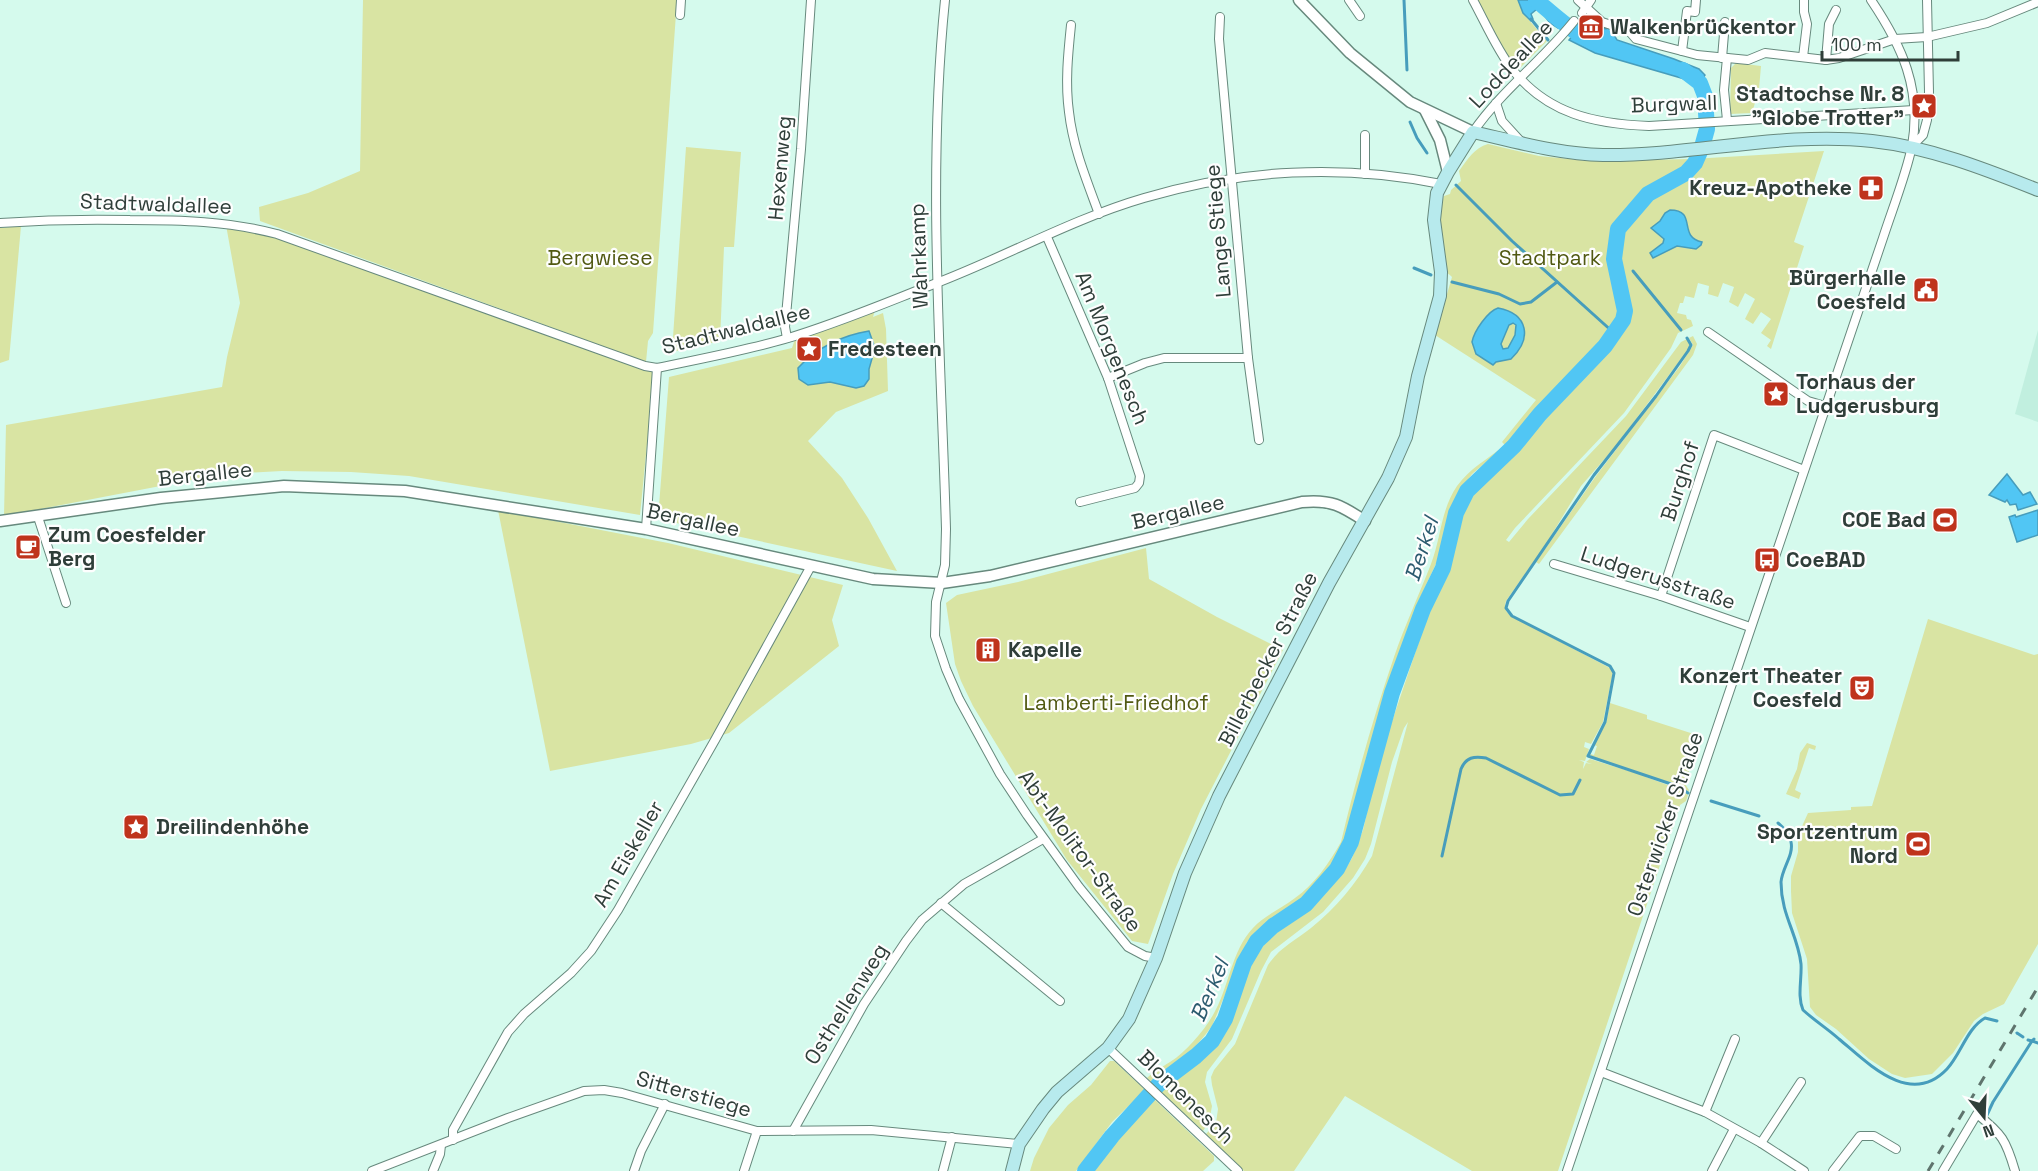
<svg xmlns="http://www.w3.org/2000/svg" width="2038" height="1171" font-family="'Space Grotesk',sans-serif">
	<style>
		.built { fill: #c1efdf }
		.green { fill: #d9e4a3; fill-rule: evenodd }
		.water { fill: #51c6f4; stroke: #479dbc; stroke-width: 1.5; fill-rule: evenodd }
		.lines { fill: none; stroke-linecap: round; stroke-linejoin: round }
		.stream { stroke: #479dbc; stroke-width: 3 }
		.river { stroke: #51c6f4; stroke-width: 16 }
		.minor-casing { stroke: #67897d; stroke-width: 10 }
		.tertiary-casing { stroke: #67897d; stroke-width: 13 }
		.secondary-casing { stroke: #67897d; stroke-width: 14 }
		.minor { stroke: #fff; stroke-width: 8 }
		.tertiary { stroke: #fff; stroke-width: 10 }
		.secondary { stroke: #b7eaed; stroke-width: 12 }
		.rail { stroke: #5f746d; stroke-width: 3; stroke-dasharray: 10 10; stroke-linecap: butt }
		.labels { text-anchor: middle; stroke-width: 4.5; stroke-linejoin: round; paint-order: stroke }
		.poi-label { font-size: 21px; font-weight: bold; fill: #2f3e39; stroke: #fefefe; text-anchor: start }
		.street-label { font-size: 21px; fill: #2f3e39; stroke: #fefefe }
		.park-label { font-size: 21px; fill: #515912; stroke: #fefefe }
		.water-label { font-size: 22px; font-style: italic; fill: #2c5b6f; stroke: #fefefe }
	</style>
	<rect width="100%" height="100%" fill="#d5faed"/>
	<polygon class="built" points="2038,330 2038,422 2015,414"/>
	<g class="green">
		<polygon points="363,0 677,0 653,333 648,341 646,362 260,221 259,207 308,193 360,171"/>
		<polygon points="1475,0 1518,0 1523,13 1547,41 1517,71"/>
		<polygon points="1736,63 1761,66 1759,89 1752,113 1730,114 1731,68"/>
		<path d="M1488,144L1539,156L1589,161L1692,159L1824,151L1794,242L1804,246L1771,349L1767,346L1771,340L1761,333L1771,319L1761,312L1753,324L1745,319L1755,299L1745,293L1738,307L1729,302L1734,287L1723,283L1718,297L1708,294L1709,286L1698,283L1694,298L1685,296L1683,303H1680L1677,313L1686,315L1687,319L1691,320L1693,326L1678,333L1671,348L1624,413L1515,528L1506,540L1509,542L1528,519L1626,416L1681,342L1687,339L1690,344L1687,351L1615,447L1581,486L1546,544L1506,601C1504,608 1505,611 1511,616L1610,668L1613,672L1603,722L1591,744L1585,742L1584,747L1589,749L1585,761L1579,760L1584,762L1583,769L1586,763L1592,764L1586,762L1590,759L1632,772L1631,770L1591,756L1590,754L1594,755L1597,746L1593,745L1606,723L1610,703L1647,715V719L1700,736L1685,784L1689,790L1688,793L1677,786L1649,776L1646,777L1684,791L1688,795L1686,801L1680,805L1558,1171H1472L1345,1096L1294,1171H1244L1206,1134L1216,1123L1218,1109L1212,1085L1211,1077L1214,1070L1235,1044L1268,965C1280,947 1295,941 1311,928C1336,908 1356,884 1372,856L1408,722L1404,728L1392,762L1371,844L1365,859L1353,878L1323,912L1271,952L1261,971L1232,1039L1207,1072L1205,1082L1212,1106L1209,1122L1203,1131L1161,1092L1215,1046L1232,1016L1252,963L1267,940L1316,904L1345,870L1352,858L1363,830L1379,760L1432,603L1450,568L1461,516L1468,498L1480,483L1496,473L1511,459L1533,429L1605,353L1595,348L1520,427L1502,449L1472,474L1458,494L1450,512L1441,553L1420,598L1381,712L1366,758L1345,843L1334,862L1308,894L1258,930L1247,942L1212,1026C1196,1049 1174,1066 1153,1083L1147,1078C1154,1071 1162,1067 1170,1062C1186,1052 1203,1032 1213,1015C1229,988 1231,951 1253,928C1264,916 1282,908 1295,898C1314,885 1330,862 1341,842C1356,779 1373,718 1394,657C1405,625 1419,595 1431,564C1441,538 1441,509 1457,486C1470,468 1488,459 1505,445L1502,442L1536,400L1435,335L1452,277C1451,276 1446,272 1445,270C1438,256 1439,211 1444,196L1450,194L1451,190L1461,181L1459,171C1468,159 1474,148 1488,144Z"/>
		<polygon points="686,147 741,152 734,247 724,247 720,341 672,352"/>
		<polygon points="226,225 276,236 654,373 640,515 409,476 351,472 282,471 223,474 4,516 6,425 222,387 227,357 240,303"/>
		<polygon points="21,226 9,360 0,363 0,228"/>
		<path d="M875,310L873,317L883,313L886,329L888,391L836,412L808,441L842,478L868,518L897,571L658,519L669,377L792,348L795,339ZM853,334L875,348L869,369V379L856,388L830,382L808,385L821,348L836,343Z"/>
		<polygon points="1693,336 1697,344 1693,355 1539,564 1536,562 1596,476 1680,366 1693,345 1689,338"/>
		<polygon points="498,510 668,543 843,585 832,620 839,646 729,733 691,744 550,771"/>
		<polygon points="1146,548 1149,579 1217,617 1283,650 1201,809 1173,874 1148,944 1132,941 1067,860 973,706 961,681 955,664 946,603 957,595 1018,582"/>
		<polygon points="1928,619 2034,655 2038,654 2038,944 2004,1004 1983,1014 1974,1021 1953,1053 1932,1074 1905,1078 1892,1074 1869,1059 1836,1029 1816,1015 1810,1007 1807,959 1792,913 1791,891 1791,876 1798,852 1798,835 1808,813 1851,810 1851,807 1872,806"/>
		<polygon points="1807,743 1816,746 1815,750 1809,748 1795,790 1801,793 1799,799 1786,794 1797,769 1800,753"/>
		<polygon points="1110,1061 1114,1061 1145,1090 1112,1122 1076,1171 1030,1171 1034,1158 1049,1128 1068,1105 1091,1085"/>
		<polygon points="1154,1099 1214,1156 1214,1161 1203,1171 1093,1171 1111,1144"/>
	</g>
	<g class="water">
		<polygon points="1518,0 1544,0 1555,11 1567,18 1558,28 1550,23 1536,5 1537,9 1531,14 1533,19 1531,21 1523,13"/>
		<polygon points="1607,27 1611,27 1611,30 1617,40 1674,59 1699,69 1705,75 1700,83 1695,85 1688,80 1595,53 1569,40 1579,28 1594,36 1600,36 1602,28 1606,29"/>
		<path d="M1670,210C1698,210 1677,237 1702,242L1701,245L1696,249L1677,246L1653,258L1650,253L1663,243L1664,239L1651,228L1660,221L1665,213Z"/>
		<path d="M1498,308C1529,314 1532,339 1511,359L1496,362L1493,365L1476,354L1472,342C1474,331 1488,311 1498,308ZM1513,323L1516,325L1515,335L1508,348L1503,349L1501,344L1509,325Z"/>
		<path d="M869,331L875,348L869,369V379L864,386L856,388L830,382L808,385L799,379L798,368C816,348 843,335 869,331Z"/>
		<polygon points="2007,474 2023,495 2030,492 2037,504 2018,510 2016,504 2010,505 2007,500 2005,502 1989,495"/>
		<polygon points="2038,510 2038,535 2017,542 2009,517 2015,515 2016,517"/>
	</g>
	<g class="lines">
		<g class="stream">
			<polyline points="1404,0 1407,70"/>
			<polyline points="1531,19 1548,40"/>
			<polyline points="1410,122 1417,138 1427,153"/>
			<polyline points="1456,185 1512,241 1614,333"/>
			<polyline points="1414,268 1431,275"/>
			<polyline points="1633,271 1681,330"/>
			<polyline points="1452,282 1499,294 1520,304 1531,302 1557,282"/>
			<polyline points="1687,338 1691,345 1688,351 1656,396 1594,475 1508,601 1506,608 1512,616 1610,666 1614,673 1605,722 1588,756 1677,786 1688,793"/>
			<polyline points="1711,801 1759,816"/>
			<path d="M1778,823C1784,828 1789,834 1791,842C1794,855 1782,868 1781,882C1781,915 1798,935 1801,964C1802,979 1797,996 1803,1010C1815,1021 1828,1029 1839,1039C1868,1063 1910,1108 1947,1069C1961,1054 1967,1028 1985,1018L1997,1021"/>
			<path d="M1442,856L1461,769C1466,757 1474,756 1486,758L1560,795L1573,794L1580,780"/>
			<polyline points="2017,1033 2023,1037"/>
			<polyline points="2034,1039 2032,1041 2038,1043"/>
			<polyline points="1987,1115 1993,1102 2032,1041 2028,1040"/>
		</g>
		<g class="river">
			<path d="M1536,0C1555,16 1571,31 1593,42"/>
			<polyline points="1085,1171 1112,1136 1159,1084 1196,1056 1212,1041 1225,1019 1244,963 1257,941 1273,926 1306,904 1337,869 1351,842 1392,693 1423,609 1443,568 1456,513 1467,491 1514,446 1540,414 1605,346 1623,320 1625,311 1614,259 1618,229 1648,194 1686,173 1695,163 1702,147 1707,129 1705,96 1700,83 1683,70"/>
		</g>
		<defs>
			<g id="minor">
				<path d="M945,0C927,176 941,353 946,529L945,565L936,602L935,636L946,669L959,699L1000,774L1027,815L1079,887L1128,947L1145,956L1156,958"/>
				<polyline points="1349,0 1360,16"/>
				<path d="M1473,0C1485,22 1497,50 1512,69C1547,114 1595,124 1649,126L1914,110"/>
				<polyline points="1578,0 1602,22 1629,31 1636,39 1697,55 1748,60 1765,53 1826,60 1839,58 1895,39 1927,37 1987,23 2038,2"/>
				<polyline points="1582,13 1591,0"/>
				<polyline points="680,15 681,0"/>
				<polyline points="1220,17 1219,39 1248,358 1259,440"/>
				<path d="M1071,25C1068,54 1065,83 1069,112C1073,148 1087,181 1099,214"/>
				<polyline points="1682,51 1687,11 1695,12 1696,0"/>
				<polyline points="1803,57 1807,24 1804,12 1804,0"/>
				<polyline points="1722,58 1725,22"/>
				<polyline points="1826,60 1829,24 1836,10"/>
				<polyline points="1496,103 1502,121 1523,144"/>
				<polyline points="1727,120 1724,90 1727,58"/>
				<path d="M1473,132C1502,90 1543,60 1574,21"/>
				<polyline points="1365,135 1365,174"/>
				<polyline points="1912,146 1923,135 1927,120 1929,92 1927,0"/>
				<path d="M0,223C43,220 86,219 130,220C181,220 227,221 277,234L645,366L657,368C699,359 743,351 785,339C836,324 885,303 934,284C1005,257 1072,219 1144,198C1241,169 1343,164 1441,184"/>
				<polyline points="1047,237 1108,378 1140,476 1139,483 1135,488 1080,502"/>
				<polyline points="1708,332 1808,401 1825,406"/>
				<polyline points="787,338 785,327 801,149 811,0"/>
				<polyline points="1108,378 1145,363 1164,358 1248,358"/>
				<polyline points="38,517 66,603"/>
				<polyline points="646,529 657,368"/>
				<polyline points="1554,564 1661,596 1750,627"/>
				<polyline points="1661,596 1714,435 1804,470"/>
				<polyline points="941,903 1060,1001"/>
				<polyline points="1108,1048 1238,1171"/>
				<polyline points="1601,1072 1705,1112 1761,1143 1804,1171"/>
				<polyline points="1705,1112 1735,1039"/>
				<polyline points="793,1131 864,1004 906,941 922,920 964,884 1043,839"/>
				<polyline points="453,1140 453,1130 508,1032 524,1014 571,973 591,951 618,910 715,740 811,566"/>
				<polyline points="1761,1143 1801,1082"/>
				<polyline points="372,1171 508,1118 584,1091 604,1090 622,1093 757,1131 871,1130 1019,1144"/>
				<polyline points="433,1171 440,1154 441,1145"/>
				<polyline points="634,1171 641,1151 665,1104"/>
				<polyline points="744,1171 757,1131"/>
				<polyline points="943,1171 952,1137"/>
				<path d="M1567,1171L1883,238C1892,210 1906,175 1912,146C1922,89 1902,46 1871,0"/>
				<polyline points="1712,1171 1734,1129"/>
				<polyline points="1833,1171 1860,1136 1874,1136 1896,1149"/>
				<path d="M1943,1171L1977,1114C2002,1134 2006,1140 2015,1171"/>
			</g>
			<g id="tertiary">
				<polyline points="1299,0 1350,53 1410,102 1473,132"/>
				<polyline points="1425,110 1440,140 1448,172"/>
				<path d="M0,521L161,498L284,486L405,491L646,529L873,579L942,583L990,576L1302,502C1331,499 1342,506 1365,521"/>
			</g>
			<path id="secondary" d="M1012,1171L1019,1144L1043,1109L1057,1092L1108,1048L1129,1019L1156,958L1185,873L1219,796L1329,583L1388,478L1406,437L1418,376L1440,296L1441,272L1434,220L1437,193L1448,172L1473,132C1517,142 1559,154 1603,155C1693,156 1782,131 1872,141C1929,147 1985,169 2038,190"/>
		</defs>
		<use href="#minor" class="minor-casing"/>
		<use href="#tertiary" class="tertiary-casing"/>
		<use href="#secondary" class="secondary-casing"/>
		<use href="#minor" class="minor"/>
		<use href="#tertiary" class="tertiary"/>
		<use href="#secondary" class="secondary"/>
		<polyline class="rail" points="1928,1171 2038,987"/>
	</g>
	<defs>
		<symbol id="museum-square" viewBox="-11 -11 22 22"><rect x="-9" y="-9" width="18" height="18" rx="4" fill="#bf331c" stroke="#fefefe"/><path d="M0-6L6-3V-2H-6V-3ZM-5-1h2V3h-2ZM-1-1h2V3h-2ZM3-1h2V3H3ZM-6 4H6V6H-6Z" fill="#fff"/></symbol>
		<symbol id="sight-square" viewBox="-11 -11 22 22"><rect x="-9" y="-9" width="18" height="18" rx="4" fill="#bf331c" stroke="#fefefe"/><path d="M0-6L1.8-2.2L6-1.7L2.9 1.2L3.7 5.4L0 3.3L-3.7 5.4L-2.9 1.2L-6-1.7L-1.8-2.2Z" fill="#fff"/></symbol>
		<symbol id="pharmacy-square" viewBox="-11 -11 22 22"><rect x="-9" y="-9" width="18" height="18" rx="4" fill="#bf331c" stroke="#fefefe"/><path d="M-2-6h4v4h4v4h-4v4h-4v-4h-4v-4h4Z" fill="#fff"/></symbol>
		<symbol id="civic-square" viewBox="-11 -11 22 22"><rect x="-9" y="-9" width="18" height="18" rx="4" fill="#bf331c" stroke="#fefefe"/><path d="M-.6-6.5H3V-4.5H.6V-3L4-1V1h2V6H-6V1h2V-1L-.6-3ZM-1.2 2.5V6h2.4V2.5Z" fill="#fff"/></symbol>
		<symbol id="stadium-square" viewBox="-11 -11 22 22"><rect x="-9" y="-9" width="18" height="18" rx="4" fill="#bf331c" stroke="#fefefe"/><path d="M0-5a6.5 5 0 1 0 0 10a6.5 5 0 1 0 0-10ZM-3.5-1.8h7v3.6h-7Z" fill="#fff"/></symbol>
		<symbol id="cafe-square" viewBox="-11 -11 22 22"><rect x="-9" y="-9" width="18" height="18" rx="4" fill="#bf331c" stroke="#fefefe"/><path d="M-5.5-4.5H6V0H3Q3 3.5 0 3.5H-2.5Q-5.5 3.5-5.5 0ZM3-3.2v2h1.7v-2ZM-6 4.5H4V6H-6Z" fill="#fff"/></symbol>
		<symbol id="bus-square" viewBox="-11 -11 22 22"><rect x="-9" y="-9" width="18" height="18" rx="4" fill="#bf331c" stroke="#fefefe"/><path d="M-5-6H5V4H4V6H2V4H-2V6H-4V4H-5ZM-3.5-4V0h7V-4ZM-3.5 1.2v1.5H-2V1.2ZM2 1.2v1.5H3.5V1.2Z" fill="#fff"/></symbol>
		<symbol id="building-square" viewBox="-11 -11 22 22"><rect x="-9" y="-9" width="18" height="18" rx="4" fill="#bf331c" stroke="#fefefe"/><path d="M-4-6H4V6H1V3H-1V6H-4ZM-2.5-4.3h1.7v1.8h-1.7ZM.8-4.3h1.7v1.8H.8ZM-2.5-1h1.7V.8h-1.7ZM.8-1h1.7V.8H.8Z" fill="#fff"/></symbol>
		<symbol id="theatre-square" viewBox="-11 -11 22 22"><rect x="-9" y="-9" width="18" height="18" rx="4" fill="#bf331c" stroke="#fefefe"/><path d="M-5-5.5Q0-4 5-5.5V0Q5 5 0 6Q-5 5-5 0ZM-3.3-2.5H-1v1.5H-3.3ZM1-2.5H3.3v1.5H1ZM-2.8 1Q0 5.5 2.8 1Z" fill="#fff"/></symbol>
	</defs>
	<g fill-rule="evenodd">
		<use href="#museum-square" x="1576" y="12" width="30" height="30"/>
		<use href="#sight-square" x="1909" y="91" width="30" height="30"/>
		<use href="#pharmacy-square" x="1856" y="173" width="30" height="30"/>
		<use href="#civic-square" x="1911" y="275" width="30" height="30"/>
		<use href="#sight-square" x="794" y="334" width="30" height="30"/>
		<use href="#sight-square" x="1761" y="379" width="30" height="30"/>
		<use href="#stadium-square" x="1930" y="505" width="30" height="30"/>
		<use href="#cafe-square" x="13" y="532" width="30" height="30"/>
		<use href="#bus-square" x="1752" y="545" width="30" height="30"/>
		<use href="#building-square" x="973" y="635" width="30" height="30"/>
		<use href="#theatre-square" x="1847" y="673" width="30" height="30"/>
		<use href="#sight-square" x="121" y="812" width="30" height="30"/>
		<use href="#stadium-square" x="1903" y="829" width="30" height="30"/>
	</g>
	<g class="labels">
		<g class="poi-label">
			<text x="1610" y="34">Walkenbrückentor</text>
			<text x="1904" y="101" text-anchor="end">Stadtochse Nr. 8<tspan x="1904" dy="24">"Globe Trotter"</tspan></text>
			<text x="1852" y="195" text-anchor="end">Kreuz-Apotheke</text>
			<text x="1906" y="285" text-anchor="end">Bürgerhalle<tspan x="1906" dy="24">Coesfeld</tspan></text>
			<text x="828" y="356">Fredesteen</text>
			<text x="1796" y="389">Torhaus der<tspan x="1796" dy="24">Ludgerusburg</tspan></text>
			<text x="1926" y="527" text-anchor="end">COE Bad</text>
			<text x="48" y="542">Zum Coesfelder<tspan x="48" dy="24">Berg</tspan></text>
			<text x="1786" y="567">CoeBAD</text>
			<text x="1008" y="657">Kapelle</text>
			<text x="1842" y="683" text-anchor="end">Konzert Theater<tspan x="1842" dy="24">Coesfeld</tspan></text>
			<text x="156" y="834">Dreilindenhöhe</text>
			<text x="1898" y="839" text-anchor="end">Sportzentrum<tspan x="1898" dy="24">Nord</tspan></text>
		</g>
		<g class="street-label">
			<text transform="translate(1511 64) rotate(-47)" y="7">Loddeallee</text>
			<text transform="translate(1674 104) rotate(-2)" y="7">Burgwall</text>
			<text transform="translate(780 168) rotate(-85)" y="7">Hexenweg</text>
			<text transform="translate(156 204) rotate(2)" y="7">Stadtwaldallee</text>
			<text transform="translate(1218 231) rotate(-95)" y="7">Lange Stiege</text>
			<text transform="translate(919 256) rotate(-92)" y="7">Wahrkamp</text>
			<text transform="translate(736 329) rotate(-14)" y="7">Stadtwaldallee</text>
			<text transform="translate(1112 348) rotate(68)" y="7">Am Morgenesch</text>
			<text transform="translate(205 474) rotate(-6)" y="7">Bergallee</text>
			<text transform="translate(1680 481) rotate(-72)" y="7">Burghof</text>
			<text transform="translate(1178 512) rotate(-13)" y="7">Bergallee</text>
			<text transform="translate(693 520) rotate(12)" y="7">Bergallee</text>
			<text transform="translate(1658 578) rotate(18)" y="7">Ludgerusstraße</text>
			<text transform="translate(1268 659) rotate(-63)" y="7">Billerbecker Straße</text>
			<text transform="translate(1665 824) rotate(-71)" y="7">Osterwicker Straße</text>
			<text transform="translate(1080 851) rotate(54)" y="7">Abt-Molitor-Straße</text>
			<text transform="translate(628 854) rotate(-60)" y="7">Am Eiskeller</text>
			<text transform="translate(846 1004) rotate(-58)" y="7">Osthellenweg</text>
			<text transform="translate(694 1094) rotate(16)" y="7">Sitterstiege</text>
			<text transform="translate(1186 1097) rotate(44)" y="7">Blomenesch</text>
		</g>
		<g class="park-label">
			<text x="600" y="265">Bergwiese</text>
			<text x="1550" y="265">Stadtpark</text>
			<text x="1116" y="710">Lamberti-Friedhof</text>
		</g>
		<g class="water-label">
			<text transform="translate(1421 549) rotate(-72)" y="8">Berkel</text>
			<text transform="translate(1209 990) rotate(-67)" y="8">Berkel</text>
		</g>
	</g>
	<g transform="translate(1984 1117) rotate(162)" stroke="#fefefe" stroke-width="4.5" paint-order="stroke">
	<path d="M0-4.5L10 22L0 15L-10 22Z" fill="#2f3e39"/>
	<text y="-9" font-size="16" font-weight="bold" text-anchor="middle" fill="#2f3e39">N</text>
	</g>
	<path d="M1822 51v9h136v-9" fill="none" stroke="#2f3e39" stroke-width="3"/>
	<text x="1831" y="51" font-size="18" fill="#2f3e39" stroke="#fefefe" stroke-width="4.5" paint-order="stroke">100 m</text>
</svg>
